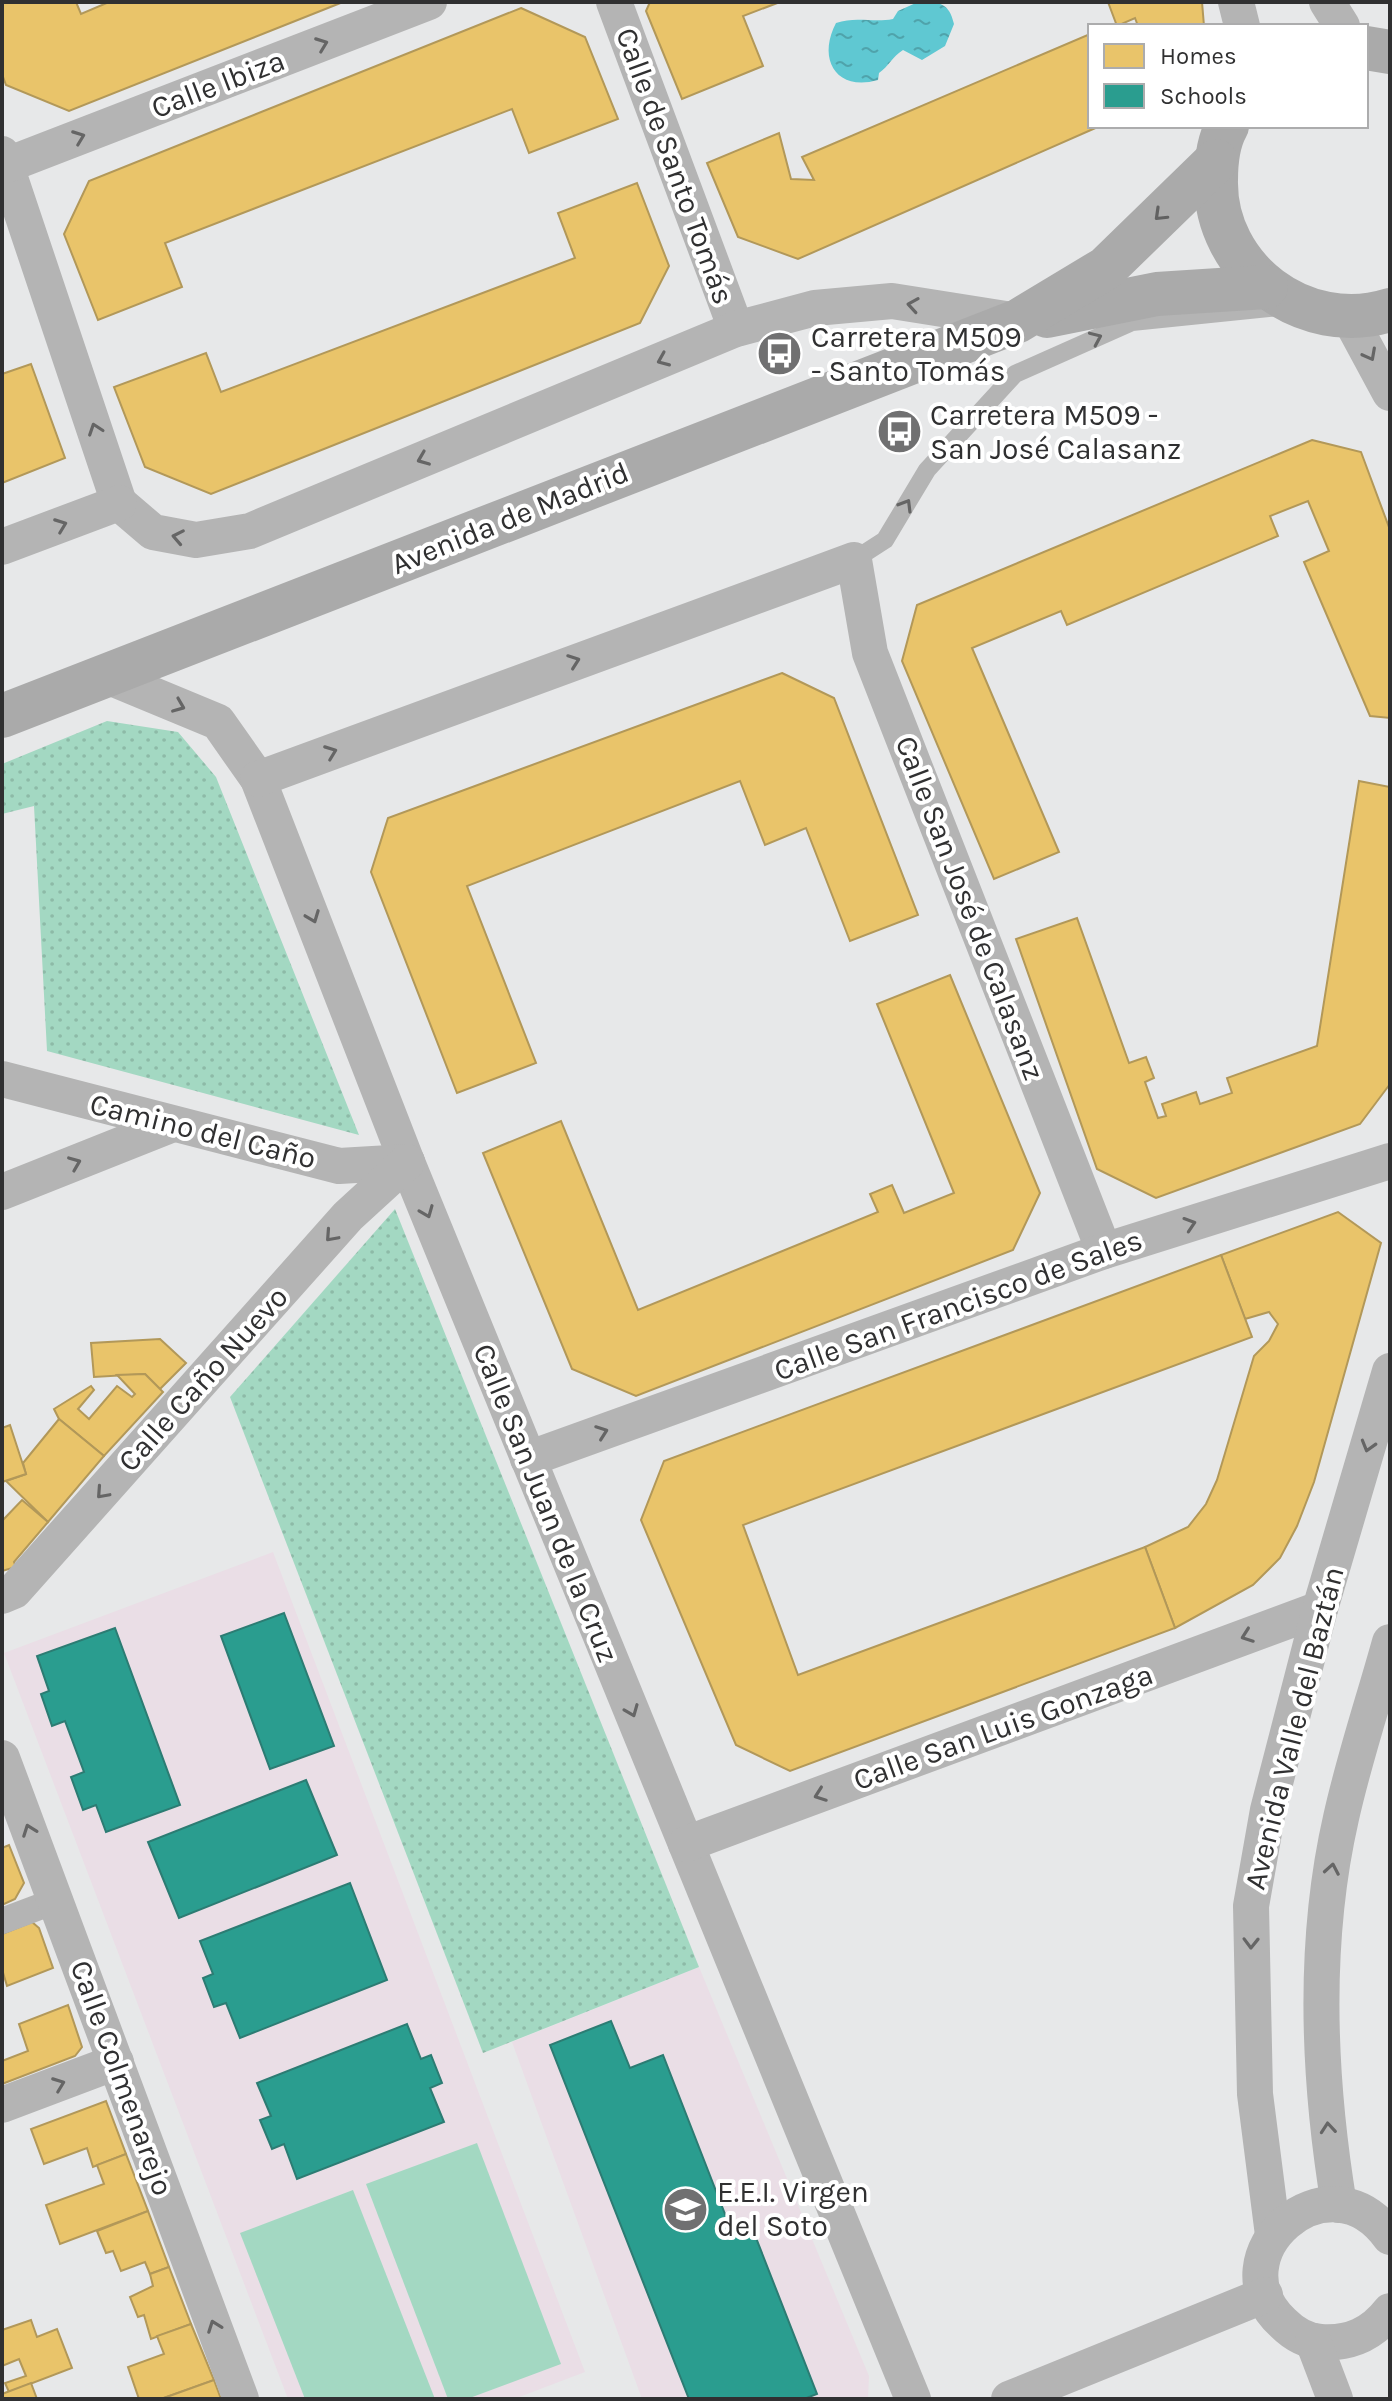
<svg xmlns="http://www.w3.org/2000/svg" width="1392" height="2401" font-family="Karla,sans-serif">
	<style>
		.education { fill: #eadee6 }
		.garden { fill: url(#garden-dots) }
		.pitch { fill: #a3d8c2 }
		.water { fill: url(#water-ripples) }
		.homes { fill: #e9c46a; stroke: #b29859; stroke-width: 2 }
		.schools { fill: #2a9d8f; stroke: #2c7c73; stroke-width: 2 }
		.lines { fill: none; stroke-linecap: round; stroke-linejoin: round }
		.service { stroke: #b4b4b4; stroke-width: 18 }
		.pedestrian { stroke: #b4b4b4; stroke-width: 26 }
		.minor { stroke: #b4b4b4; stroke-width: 36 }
		.secondary { stroke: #aaa; stroke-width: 44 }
		.oneway { stroke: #656565 }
		.oneway2 { stroke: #616161 }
		.labels { text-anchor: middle; stroke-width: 8; stroke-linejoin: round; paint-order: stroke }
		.street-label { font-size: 30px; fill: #303031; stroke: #fff }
		.poi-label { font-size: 30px; fill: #303031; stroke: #fff; text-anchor: start }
	</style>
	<defs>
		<pattern id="garden-dots" width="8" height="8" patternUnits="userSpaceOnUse" patternTransform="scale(2)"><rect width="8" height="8" fill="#a3d8c2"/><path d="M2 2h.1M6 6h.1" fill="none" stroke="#8dbaa7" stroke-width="1.8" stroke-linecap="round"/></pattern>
		<pattern id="water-ripples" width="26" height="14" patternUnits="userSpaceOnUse" patternTransform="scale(2)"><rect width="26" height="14" fill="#5fc8d2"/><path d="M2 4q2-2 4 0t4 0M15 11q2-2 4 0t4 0" fill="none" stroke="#4fa3ab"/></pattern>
	</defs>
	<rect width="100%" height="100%" fill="#e7e8e9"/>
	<g class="education">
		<polygon points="273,1552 585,2372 514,2399 288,2399 4,1653"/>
		<polygon points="699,1967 869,2376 868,2399 642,2399 512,2042"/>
	</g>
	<g class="garden">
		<polygon points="107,721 178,732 216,777 359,1135 47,1051 34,806 2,814 2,764"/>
		<polygon points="395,1209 699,1967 483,2053 230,1397"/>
	</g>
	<g class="pitch">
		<polygon points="477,2143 561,2364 467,2399 448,2399 366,2184"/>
		<polygon points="353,2190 435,2399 305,2399 240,2233"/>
	</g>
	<path class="water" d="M918,2C939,2 949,2 954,24L945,46L922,60L903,50C892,57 889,66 879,73L878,80C836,92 817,59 836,23C856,16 873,23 893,19L898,11Z"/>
	<g class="homes">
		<polygon points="2,2 76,2 81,14 109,2 343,2 69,111 6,85 2,74"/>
		<polygon points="650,2 780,2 743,16 763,66 682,99 646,11"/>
		<polygon points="1108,2 1202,2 1204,26 1138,26 1135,18 1117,26"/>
		<polygon points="521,8 585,37 618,119 529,153 512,109 165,243 182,287 98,320 64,234 89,181"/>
		<polygon points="1090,34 1090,126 1100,126 798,259 738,237 707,163 779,133 791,179 814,180 802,157"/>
		<polygon points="637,183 669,266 640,323 211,494 145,467 114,387 206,353 221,392 575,258 558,213"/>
		<polygon points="31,364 65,458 2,483 2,374"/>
		<polygon points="1312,440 1361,452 1390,530 1390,718 1370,716 1304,562 1329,551 1308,501 1270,516 1278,536 1067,625 1061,611 972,648 1059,852 994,879 902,661 917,605"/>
		<polygon points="782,673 834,698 918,915 850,941 806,828 765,845 740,781 467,886 536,1063 457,1093 371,872 388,818"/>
		<polygon points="1359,781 1390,787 1390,1084 1360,1124 1156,1198 1097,1169 1016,939 1077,918 1129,1063 1146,1057 1154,1078 1145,1082 1158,1118 1166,1116 1162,1104 1196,1092 1200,1104 1232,1093 1227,1078 1317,1046"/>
		<polygon points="950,975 1040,1193 1013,1250 636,1396 572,1369 483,1153 561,1121 638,1310 878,1212 870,1194 892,1185 904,1213 954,1193 877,1004"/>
		<polygon points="1338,1212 1381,1243 1314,1482 1297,1526 1280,1558 1253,1585 1175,1628 1145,1547 1188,1527 1206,1504 1217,1480 1254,1356 1269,1341 1278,1324 1269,1312 1245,1319 1221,1255"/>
		<polygon points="1221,1255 1252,1337 743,1525 798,1675 1145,1547 1175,1628 790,1771 736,1745 641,1520 664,1461"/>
		<polygon points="160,1339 186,1363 160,1389 145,1374 94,1377 91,1343"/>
		<polygon points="145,1374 163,1392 104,1456 59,1419 54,1409 91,1386 94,1390 78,1409 89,1419 117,1386 132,1397 135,1394 117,1375"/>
		<polygon points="59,1419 104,1456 48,1522 6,1481 26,1474 23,1463"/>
		<polygon points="10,1425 26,1474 2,1482 2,1428"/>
		<polygon points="22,1500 48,1522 14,1562 16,1567 2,1571 2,1521"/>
		<polygon points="9,1845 24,1883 15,1899 2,1905 2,1848"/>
		<polygon points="32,1922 39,1928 53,1968 7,1986 2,1969 2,1934"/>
		<polygon points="68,2005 82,2047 75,2056 2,2084 2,2061 28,2051 19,2024"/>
		<polygon points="106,2101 126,2154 93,2167 87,2148 44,2164 31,2129"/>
		<polygon points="126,2154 148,2211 60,2244 46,2205 104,2184 97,2165"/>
		<polygon points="148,2211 169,2267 150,2274 145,2262 121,2271 113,2251 106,2253 97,2231"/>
		<polygon points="169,2267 191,2324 151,2339 144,2315 138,2317 130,2297 153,2286 150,2274"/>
		<polygon points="31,2320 37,2337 57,2329 72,2368 9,2392 5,2383 26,2376 19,2359 2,2366 2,2330"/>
		<polygon points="191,2324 214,2380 161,2399 139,2399 128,2367 164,2354 157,2336"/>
		<polygon points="214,2380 221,2399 161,2399"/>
		<polygon points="31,2383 37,2399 2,2399 2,2394"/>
	</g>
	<g class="schools">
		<polygon points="284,1613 334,1746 270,1769 221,1636"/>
		<polygon points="115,1628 180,1805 106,1832 96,1805 83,1810 71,1777 84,1772 65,1721 52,1726 41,1694 49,1691 37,1656"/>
		<polygon points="306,1780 337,1855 179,1918 148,1842"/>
		<polygon points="350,1883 387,1980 240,2038 226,2003 214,2007 203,1978 213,1974 200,1941"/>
		<polygon points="611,2021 630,2068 663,2055 732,2232 751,2225 817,2394 804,2399 689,2399 550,2045"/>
		<polygon points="407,2024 421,2059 431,2055 442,2083 430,2088 444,2122 297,2179 284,2144 272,2149 260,2120 271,2116 257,2083"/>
	</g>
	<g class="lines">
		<polyline class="service" points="854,560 885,540 927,470 1015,374 1132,322 1279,307"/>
		<polyline class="pedestrian" points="2,1921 55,1901"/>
		<g class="minor">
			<polyline points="614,2 736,329"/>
			<polyline points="1236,2 1242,26"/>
			<polyline points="1327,2 1342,26"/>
			<polyline points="2,154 119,503"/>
			<polyline points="7,165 429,2"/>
			<polyline points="1349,317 1390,393"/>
			<polyline points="119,503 153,532 196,540 250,531 736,329 815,308 892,301 1018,321"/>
			<polyline points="2,547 119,503"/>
			<polyline points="107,676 218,722 258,779 407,1162 913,2399"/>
			<polyline points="258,779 854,560 870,653 1104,1251"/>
			<polyline points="2,1079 339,1166 407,1162"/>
			<polyline points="2,1192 173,1124"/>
			<polyline points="528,1459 1104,1251 1390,1161"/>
			<polyline points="2,1596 14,1591 348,1216 407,1162"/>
			<polyline points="2,1758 241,2399"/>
			<polyline points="686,1844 1320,1609"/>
			<polyline points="2,2105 116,2062"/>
			<path d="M1339,2205C1318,2077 1312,1945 1341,1818C1354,1759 1374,1700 1390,1642"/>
			<polyline points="1273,2235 1255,2094 1251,1906 1268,1810 1320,1609 1390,1371"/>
			<path d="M1390,2237C1328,2150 1211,2257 1283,2323C1293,2333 1306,2341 1321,2342C1350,2344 1372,2334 1390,2311"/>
			<polyline points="1313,2341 1335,2399"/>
			<polyline points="1009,2399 1265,2295"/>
		</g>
		<g class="secondary">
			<polyline points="1366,48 1390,52"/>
			<path d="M1227,126C1218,142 1216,162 1216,180C1214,269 1304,337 1390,310"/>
			<polyline points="1047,316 1157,294 1266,287"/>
			<polyline points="2,716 1018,321 1106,268 1216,161"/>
		</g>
	</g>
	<defs><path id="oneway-chevron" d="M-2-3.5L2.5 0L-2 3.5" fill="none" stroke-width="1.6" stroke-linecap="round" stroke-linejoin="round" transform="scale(2)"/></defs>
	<g class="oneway">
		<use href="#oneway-chevron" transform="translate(322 44) rotate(-21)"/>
		<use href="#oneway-chevron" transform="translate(79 137) rotate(-21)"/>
		<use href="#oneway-chevron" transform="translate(913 305) rotate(-171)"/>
		<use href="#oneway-chevron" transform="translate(1096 338) rotate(-24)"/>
		<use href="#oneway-chevron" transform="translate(1370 355) rotate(62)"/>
		<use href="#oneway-chevron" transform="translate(663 360) rotate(157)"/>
		<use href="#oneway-chevron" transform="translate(95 429) rotate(-109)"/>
		<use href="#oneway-chevron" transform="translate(423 459) rotate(158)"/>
		<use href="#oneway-chevron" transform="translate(906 505) rotate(-59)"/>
		<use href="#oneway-chevron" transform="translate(61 525) rotate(-21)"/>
		<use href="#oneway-chevron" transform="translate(178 537) rotate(-169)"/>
		<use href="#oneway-chevron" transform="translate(574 661) rotate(-20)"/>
		<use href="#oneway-chevron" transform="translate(179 706) rotate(22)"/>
		<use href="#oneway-chevron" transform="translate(331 752) rotate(-21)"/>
		<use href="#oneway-chevron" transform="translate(313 917) rotate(69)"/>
		<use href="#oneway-chevron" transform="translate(75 1163) rotate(-22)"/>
		<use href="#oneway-chevron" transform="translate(427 1212) rotate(68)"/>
		<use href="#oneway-chevron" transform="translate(1190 1224) rotate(-18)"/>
		<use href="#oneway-chevron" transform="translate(331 1236) rotate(132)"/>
		<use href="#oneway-chevron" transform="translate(602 1432) rotate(-20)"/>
		<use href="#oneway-chevron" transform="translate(1368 1446) rotate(106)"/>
		<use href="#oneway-chevron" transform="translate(102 1493) rotate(132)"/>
		<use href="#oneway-chevron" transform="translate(1247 1636) rotate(160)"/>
		<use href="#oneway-chevron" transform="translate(632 1711) rotate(68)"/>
		<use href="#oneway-chevron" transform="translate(820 1795) rotate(160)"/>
		<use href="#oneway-chevron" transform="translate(29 1830) rotate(-110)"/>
		<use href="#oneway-chevron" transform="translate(1332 1869) rotate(-80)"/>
		<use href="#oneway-chevron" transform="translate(1251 1943) rotate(91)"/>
		<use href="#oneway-chevron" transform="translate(59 2084) rotate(-21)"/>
		<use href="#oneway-chevron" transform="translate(1328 2128) rotate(-95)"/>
		<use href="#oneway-chevron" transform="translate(214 2326) rotate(-110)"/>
	</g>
	<use class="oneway2" href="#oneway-chevron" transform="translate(1160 215) rotate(136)"/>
	<defs>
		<symbol id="bus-disc" viewBox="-11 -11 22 22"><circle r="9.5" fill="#707071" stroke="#fff"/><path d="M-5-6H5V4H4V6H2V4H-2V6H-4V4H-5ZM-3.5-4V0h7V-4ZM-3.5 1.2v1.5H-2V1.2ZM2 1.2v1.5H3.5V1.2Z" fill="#fff"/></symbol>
		<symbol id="school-disc" viewBox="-11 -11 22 22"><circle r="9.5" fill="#707071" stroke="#fff"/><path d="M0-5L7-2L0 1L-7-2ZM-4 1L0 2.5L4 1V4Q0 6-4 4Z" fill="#fff"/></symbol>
	</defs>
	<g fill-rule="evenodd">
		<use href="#bus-disc" x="754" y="328" width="51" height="51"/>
		<use href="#bus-disc" x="874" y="406" width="51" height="51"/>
		<use href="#school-disc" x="660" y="2184" width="51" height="51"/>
	</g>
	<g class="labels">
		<g class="street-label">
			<text transform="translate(218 84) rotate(-21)" y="10">Calle Ibiza</text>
			<text transform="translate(675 166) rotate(70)" y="10">Calle de Santo Tomás</text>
			<text transform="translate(510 518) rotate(-22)" y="10">Avenida de Madrid</text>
			<text transform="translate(970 908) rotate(69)" y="10">Calle San José de Calasanz</text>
			<text transform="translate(203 1131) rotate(14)" y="10">Camino del Caño</text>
			<text transform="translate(958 1305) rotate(-20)" y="10">Calle San Francisco de Sales</text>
			<text transform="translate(203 1379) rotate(-48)" y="10">Calle Caño Nuevo</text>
			<text transform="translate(546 1503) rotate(68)" y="10">Calle San Juan de la Cruz</text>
			<text transform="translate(1003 1727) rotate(-20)" y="10">Calle San Luis Gonzaga</text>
			<text transform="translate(1294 1728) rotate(-76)" y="10">Avenida Valle del Baztán</text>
			<text transform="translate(122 2078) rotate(70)" y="10">Calle Colmenarejo</text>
		</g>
		<g class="poi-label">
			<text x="811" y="347">Carretera M509<tspan x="811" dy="34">- Santo Tomás</tspan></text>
			<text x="930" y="425">Carretera M509 -<tspan x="930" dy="34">San José Calasanz</tspan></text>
			<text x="717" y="2202">E.E.I. Virgen<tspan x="717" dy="34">del Soto</tspan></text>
		</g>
	</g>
	<rect width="1392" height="2401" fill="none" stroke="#303031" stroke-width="8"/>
	<rect x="1088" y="24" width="280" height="104" fill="#ffffff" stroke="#acacad" stroke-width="2"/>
	<rect x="1104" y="44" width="40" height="24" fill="#e9c46a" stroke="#acacad" stroke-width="2"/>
	<text x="1160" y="64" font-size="24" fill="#303031">Homes</text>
	<rect x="1104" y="84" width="40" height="24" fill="#2a9d8f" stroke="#acacad" stroke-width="2"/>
	<text x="1160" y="104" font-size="24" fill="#303031">Schools</text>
</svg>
